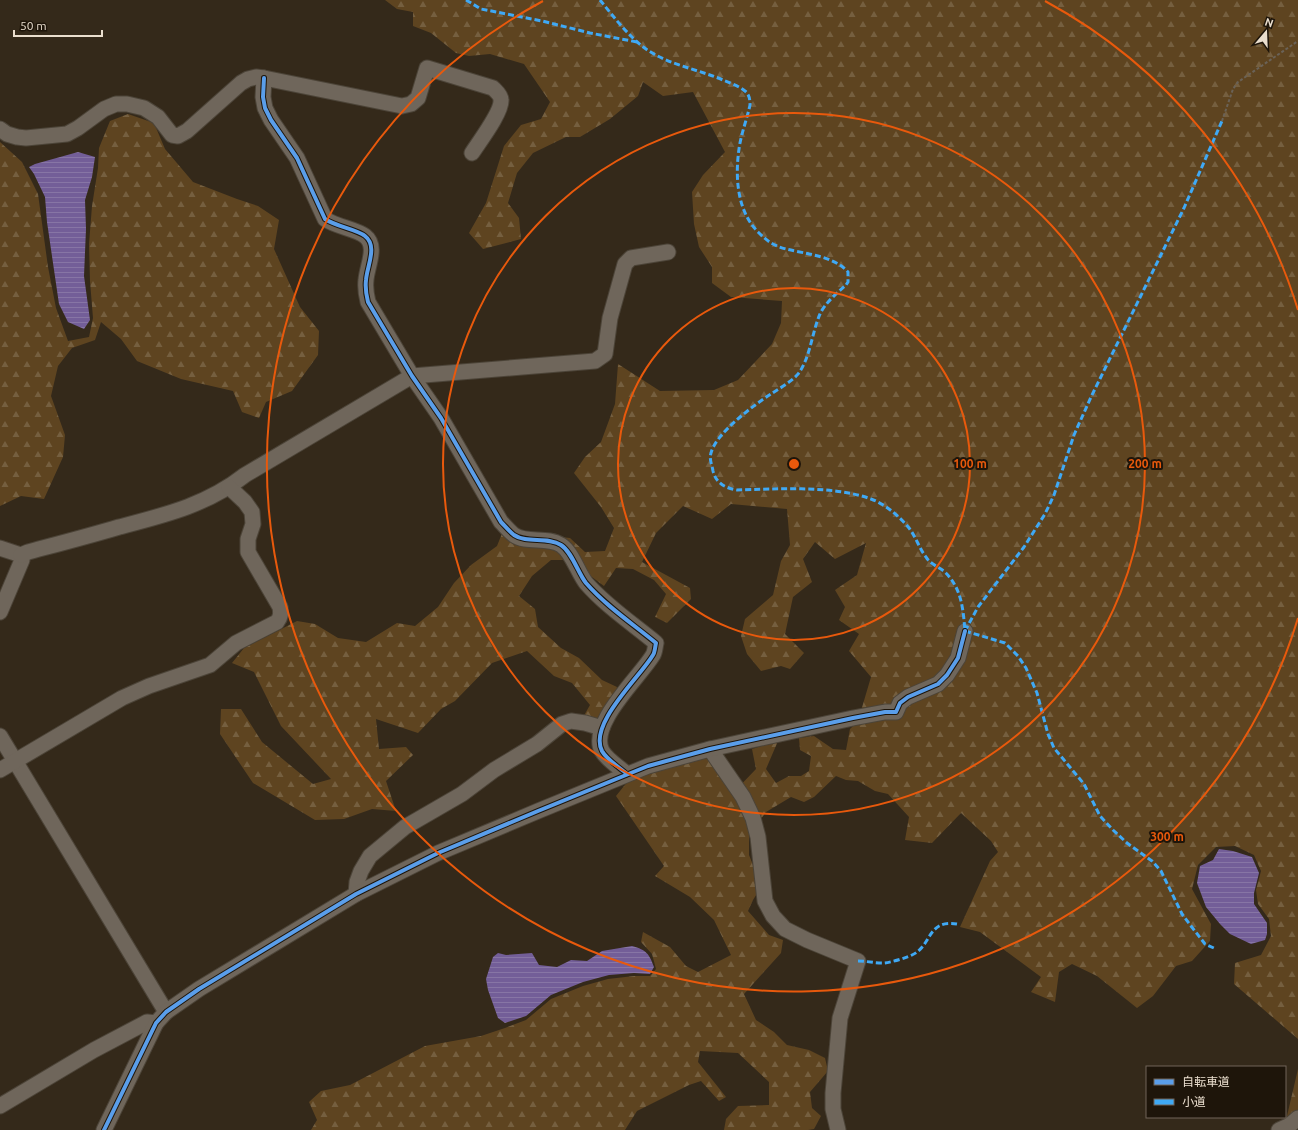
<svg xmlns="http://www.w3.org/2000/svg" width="1298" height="1130" font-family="Ubuntu,'Noto Sans JP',sans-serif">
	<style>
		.forest { fill: url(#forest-firs) }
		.water { fill: url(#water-rules) }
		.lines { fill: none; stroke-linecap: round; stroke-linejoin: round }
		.minor-casing { stroke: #4c4438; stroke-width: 17 }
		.path { stroke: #6a6257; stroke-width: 2; stroke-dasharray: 3 2; stroke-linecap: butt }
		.minor { stroke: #6f665b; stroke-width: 15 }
		.quiet { stroke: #3fa9f5; stroke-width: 3; stroke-dasharray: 6 3; stroke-linecap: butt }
		.cycleway-casing { stroke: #1e150a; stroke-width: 6 }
		.cycleway { stroke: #5a9eea; stroke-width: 4 }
		.ring { fill: none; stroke: #e8590c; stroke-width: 2 }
		.centre { fill: #e8590c; stroke: #1e150a; stroke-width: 2 }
		.ring-label { font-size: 12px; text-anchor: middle; font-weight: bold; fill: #e8590c; stroke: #1e150a; stroke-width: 4; stroke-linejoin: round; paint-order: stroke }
	</style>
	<defs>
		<pattern id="forest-firs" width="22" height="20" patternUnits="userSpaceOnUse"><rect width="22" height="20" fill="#5e4420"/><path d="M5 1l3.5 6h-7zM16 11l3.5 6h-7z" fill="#755f3f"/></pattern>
		<pattern id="water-rules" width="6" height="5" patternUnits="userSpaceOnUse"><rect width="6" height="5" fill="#735e98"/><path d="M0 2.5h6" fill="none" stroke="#8775a5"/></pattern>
	</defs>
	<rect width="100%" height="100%" fill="#34291a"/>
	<g class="forest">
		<polygon points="385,0 1298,0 1298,1039 1234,984 1235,963 1261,955 1271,936 1269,919 1258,904 1256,890 1261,871 1254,855 1235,846 1216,847 1198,865 1192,889 1211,924 1210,941 1192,961 1176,966 1153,996 1137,1008 1097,976 1072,964 1059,972 1055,1002 1031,992 1041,977 980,932 960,927 990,861 998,852 991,841 961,813 932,843 905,840 909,817 888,794 875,791 858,781 846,780 836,776 814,797 804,802 791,797 766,812 749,835 749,855 755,870 758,892 753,900 748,911 769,935 783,940 781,953 744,994 756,1020 774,1032 787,1045 809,1050 825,1058 828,1071 810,1092 812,1108 821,1116 814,1129 808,1130 724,1130 726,1119 738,1106 769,1105 769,1082 738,1053 700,1051 698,1062 726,1097 719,1101 701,1081 689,1085 637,1111 625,1130 311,1130 317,1120 309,1102 321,1091 350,1085 425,1046 481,1036 505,1028 526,1020 551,999 583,986 608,979 634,976 650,976 656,969 652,954 641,942 643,932 670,947 686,966 698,972 731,955 714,920 690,897 655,876 664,866 616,796 628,781 648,770 707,756 734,792 756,769 752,749 778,741 766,769 776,783 789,776 801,776 809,771 811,756 800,750 799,738 814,736 833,749 846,750 850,729 858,721 871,677 849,651 859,634 839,620 845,607 835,590 857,575 866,543 835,559 815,542 803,559 812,582 793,597 785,634 804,653 790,669 781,666 761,671 747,654 741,636 745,619 773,595 781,561 790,545 787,509 731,504 712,519 683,506 656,533 642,562 690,588 691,599 667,623 655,617 666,594 654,580 633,569 616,568 604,586 569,560 551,560 532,576 519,596 535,609 538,627 561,648 579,658 602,680 617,687 615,697 601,724 582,719 590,705 572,683 554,676 527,651 492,663 455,701 441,709 418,733 376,719 379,749 406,747 413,755 386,781 396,811 372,809 344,819 315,820 253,783 220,734 221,709 241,709 262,742 313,784 331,779 281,726 254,672 232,663 244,648 297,621 315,624 338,638 366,642 397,623 415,626 438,607 454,583 471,565 497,546 503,531 570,538 585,552 605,551 614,528 601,507 574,473 585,457 601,442 615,404 618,364 660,391 714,390 738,380 772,344 781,323 782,301 731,297 712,283 712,267 699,247 694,224 692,192 703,175 725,152 693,92 663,96 643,82 638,96 610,119 580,137 566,137 533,153 517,173 508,203 519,218 521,239 483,249 469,233 486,203 504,146 521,125 541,119 550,102 524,64 490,54 469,56 456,53 431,33 413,26 413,12 397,9"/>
		<polygon points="128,114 154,123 165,149 193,182 237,199 258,206 279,220 274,249 300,307 319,331 318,355 292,391 266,402 259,418 242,412 233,391 181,379 137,361 121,339 101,322 95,340 72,348 58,366 51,396 65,435 63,457 44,499 21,496 0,506 0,142 22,162 38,194 48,267 56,308 68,341 89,337 93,318 90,281 89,244 92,206 98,168 99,148 110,121"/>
		<polygon points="1298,1069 1298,1128 1287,1116"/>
	</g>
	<g class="water">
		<polygon points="78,152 95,157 92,177 85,200 86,229 84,276 90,320 84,329 68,322 59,304 47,222 45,197 34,174 29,167 35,164"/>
		<polygon points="1219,849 1233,851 1252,857 1259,873 1254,893 1254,904 1267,923 1267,934 1265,940 1251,944 1230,934 1220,924 1206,907 1197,883 1200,866 1213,860"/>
		<path d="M632,946C647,950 649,954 654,967L650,974L634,973L609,975L583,982L551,995L526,1016L505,1023L498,1018L488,990L486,979L493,957L498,953L506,955L532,953L539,965L557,967L571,960L587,961L602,951Z"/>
	</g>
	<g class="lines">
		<defs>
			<g id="minor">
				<path d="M264,78L263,97L265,108L271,120L297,158L325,219C337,227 356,229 365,236C378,246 367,266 366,280C365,288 366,294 368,302L412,376L441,418L501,522C505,526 509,531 514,535C527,544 547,536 561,545C572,552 578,573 586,583C606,606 633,624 656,643C655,647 655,652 653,655C640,677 588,724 602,751C607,760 619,767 627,774"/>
				<path d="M0,129L7,134L17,137L26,138L67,134L78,128L104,109L116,104H127L144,108L158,117L172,135L178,136L187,131L241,83L248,79L256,77L264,78L402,106L411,104L418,98L427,68L493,88C496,91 501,95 501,100C502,112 479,142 472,153"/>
				<polyline points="0,548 21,555 22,560 0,612"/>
				<path d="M21,555L28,552C58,544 89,536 119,527C165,515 207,505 245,475L412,376L595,361L605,354L610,318L625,264L631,258L668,252"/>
				<polyline points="0,736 166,1012"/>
				<polyline points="710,749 743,797 753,818 758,837 765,901 773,916 785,929 807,940 858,961 840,1018 833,1093 833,1109 838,1130"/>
				<path d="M0,770L122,698L149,686L210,665L236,643L277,622C281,617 281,613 280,607L248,552V539L253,524L252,512L245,502L229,487"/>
				<polyline points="356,894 357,882 361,871 370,856 405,827 462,794 494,770 537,744 562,724 571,721 585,723 602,728"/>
				<polyline points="0,1106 94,1050 147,1022 156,1023"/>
				<polyline points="104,1130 156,1023 166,1012 199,989 356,894 438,853 538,811 648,766 710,749 853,718 885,712 896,712 900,703 908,697 938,684 947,675 958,658 965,631"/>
				<polyline points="1279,1130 1290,1125 1298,1118"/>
			</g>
		</defs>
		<use href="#minor" class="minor-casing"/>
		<polyline class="path" points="1222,121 1233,89 1238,82 1298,41"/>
		<use href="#minor" class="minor"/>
		<g class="quiet">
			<polyline points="466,0 481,9 542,21 590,33 637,42"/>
			<path d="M600,0C613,16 629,37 646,49C669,65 697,69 723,80C730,83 739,86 745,91C749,94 750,99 750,105C747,119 741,134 739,149C735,177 737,211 758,232C767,241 774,246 786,249C806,254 834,256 848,272V282L846,285C837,293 825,303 820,314C812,332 810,359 798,374C791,382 780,388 771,394C754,405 716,433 711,453C709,459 712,465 713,471C716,483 725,488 737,490C777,489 833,485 871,499C885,504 899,516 909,528C916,537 919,548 926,557C930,564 939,567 945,572C962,589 963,609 965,631"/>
			<polyline points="965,631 978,607 1024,547 1045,514 1054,495 1074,435 1091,397 1184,208 1222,121"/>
			<polyline points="965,631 1005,643 1018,656 1026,668 1037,693 1048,734 1054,748 1084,784 1100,816 1113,830 1127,843 1152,861 1161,871 1182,914 1191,926 1205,944 1216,949"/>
			<path d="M858,961C866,961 874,963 883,963C889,963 906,958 912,955C932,946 927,919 957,924"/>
		</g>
		<defs>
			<g id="cycleway">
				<path d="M264,78L263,97L265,108L271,120L297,158L325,219C337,227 356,229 365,236C378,246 367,266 366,280C365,288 366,294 368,302L412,376L441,418L501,522C505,526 509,531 514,535C527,544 547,536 561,545C572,552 578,573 586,583C606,606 633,624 656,643C655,647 655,652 653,655C640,677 588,724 602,751C607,760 619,767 627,774"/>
				<polyline points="104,1130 156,1023 166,1012 199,989 356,894 438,853 538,811 648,766 710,749 853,718 885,712 896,712 900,703 908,697 938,684 947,675 958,658 965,631"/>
			</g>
		</defs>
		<use href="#cycleway" class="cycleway-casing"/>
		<use href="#cycleway" class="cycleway"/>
	</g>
	<g class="ring">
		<circle cx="794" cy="464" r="176"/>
		<circle cx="794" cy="464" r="351"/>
		<path d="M1298 618A527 527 0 1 1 543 1M1045 1A527 527 0 0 1 1298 310"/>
	</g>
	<circle cx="794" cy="464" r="6" class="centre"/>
	<g class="ring-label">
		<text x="970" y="468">100 m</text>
		<text x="1145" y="468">200 m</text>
		<text x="1167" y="841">300 m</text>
	</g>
	<rect x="1146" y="1066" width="140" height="52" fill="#1e150a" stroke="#706558"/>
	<rect x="1154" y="1079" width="20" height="6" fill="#5a9eea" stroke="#706558"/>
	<text x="1182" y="1086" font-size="12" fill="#eadece">自転車道</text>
	<rect x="1154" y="1099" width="20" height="6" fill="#3fa9f5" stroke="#706558"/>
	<text x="1182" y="1106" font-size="12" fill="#eadece">小道</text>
	<g transform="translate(1266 32) rotate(19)" stroke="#1e150a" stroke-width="3" paint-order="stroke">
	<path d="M0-3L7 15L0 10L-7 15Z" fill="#eadece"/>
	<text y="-6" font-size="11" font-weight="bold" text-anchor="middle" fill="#eadece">N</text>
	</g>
	<path d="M14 30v6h88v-6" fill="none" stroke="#eadece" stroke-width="2"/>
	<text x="20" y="30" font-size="12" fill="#eadece" stroke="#1e150a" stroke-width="3" paint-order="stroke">50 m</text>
</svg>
